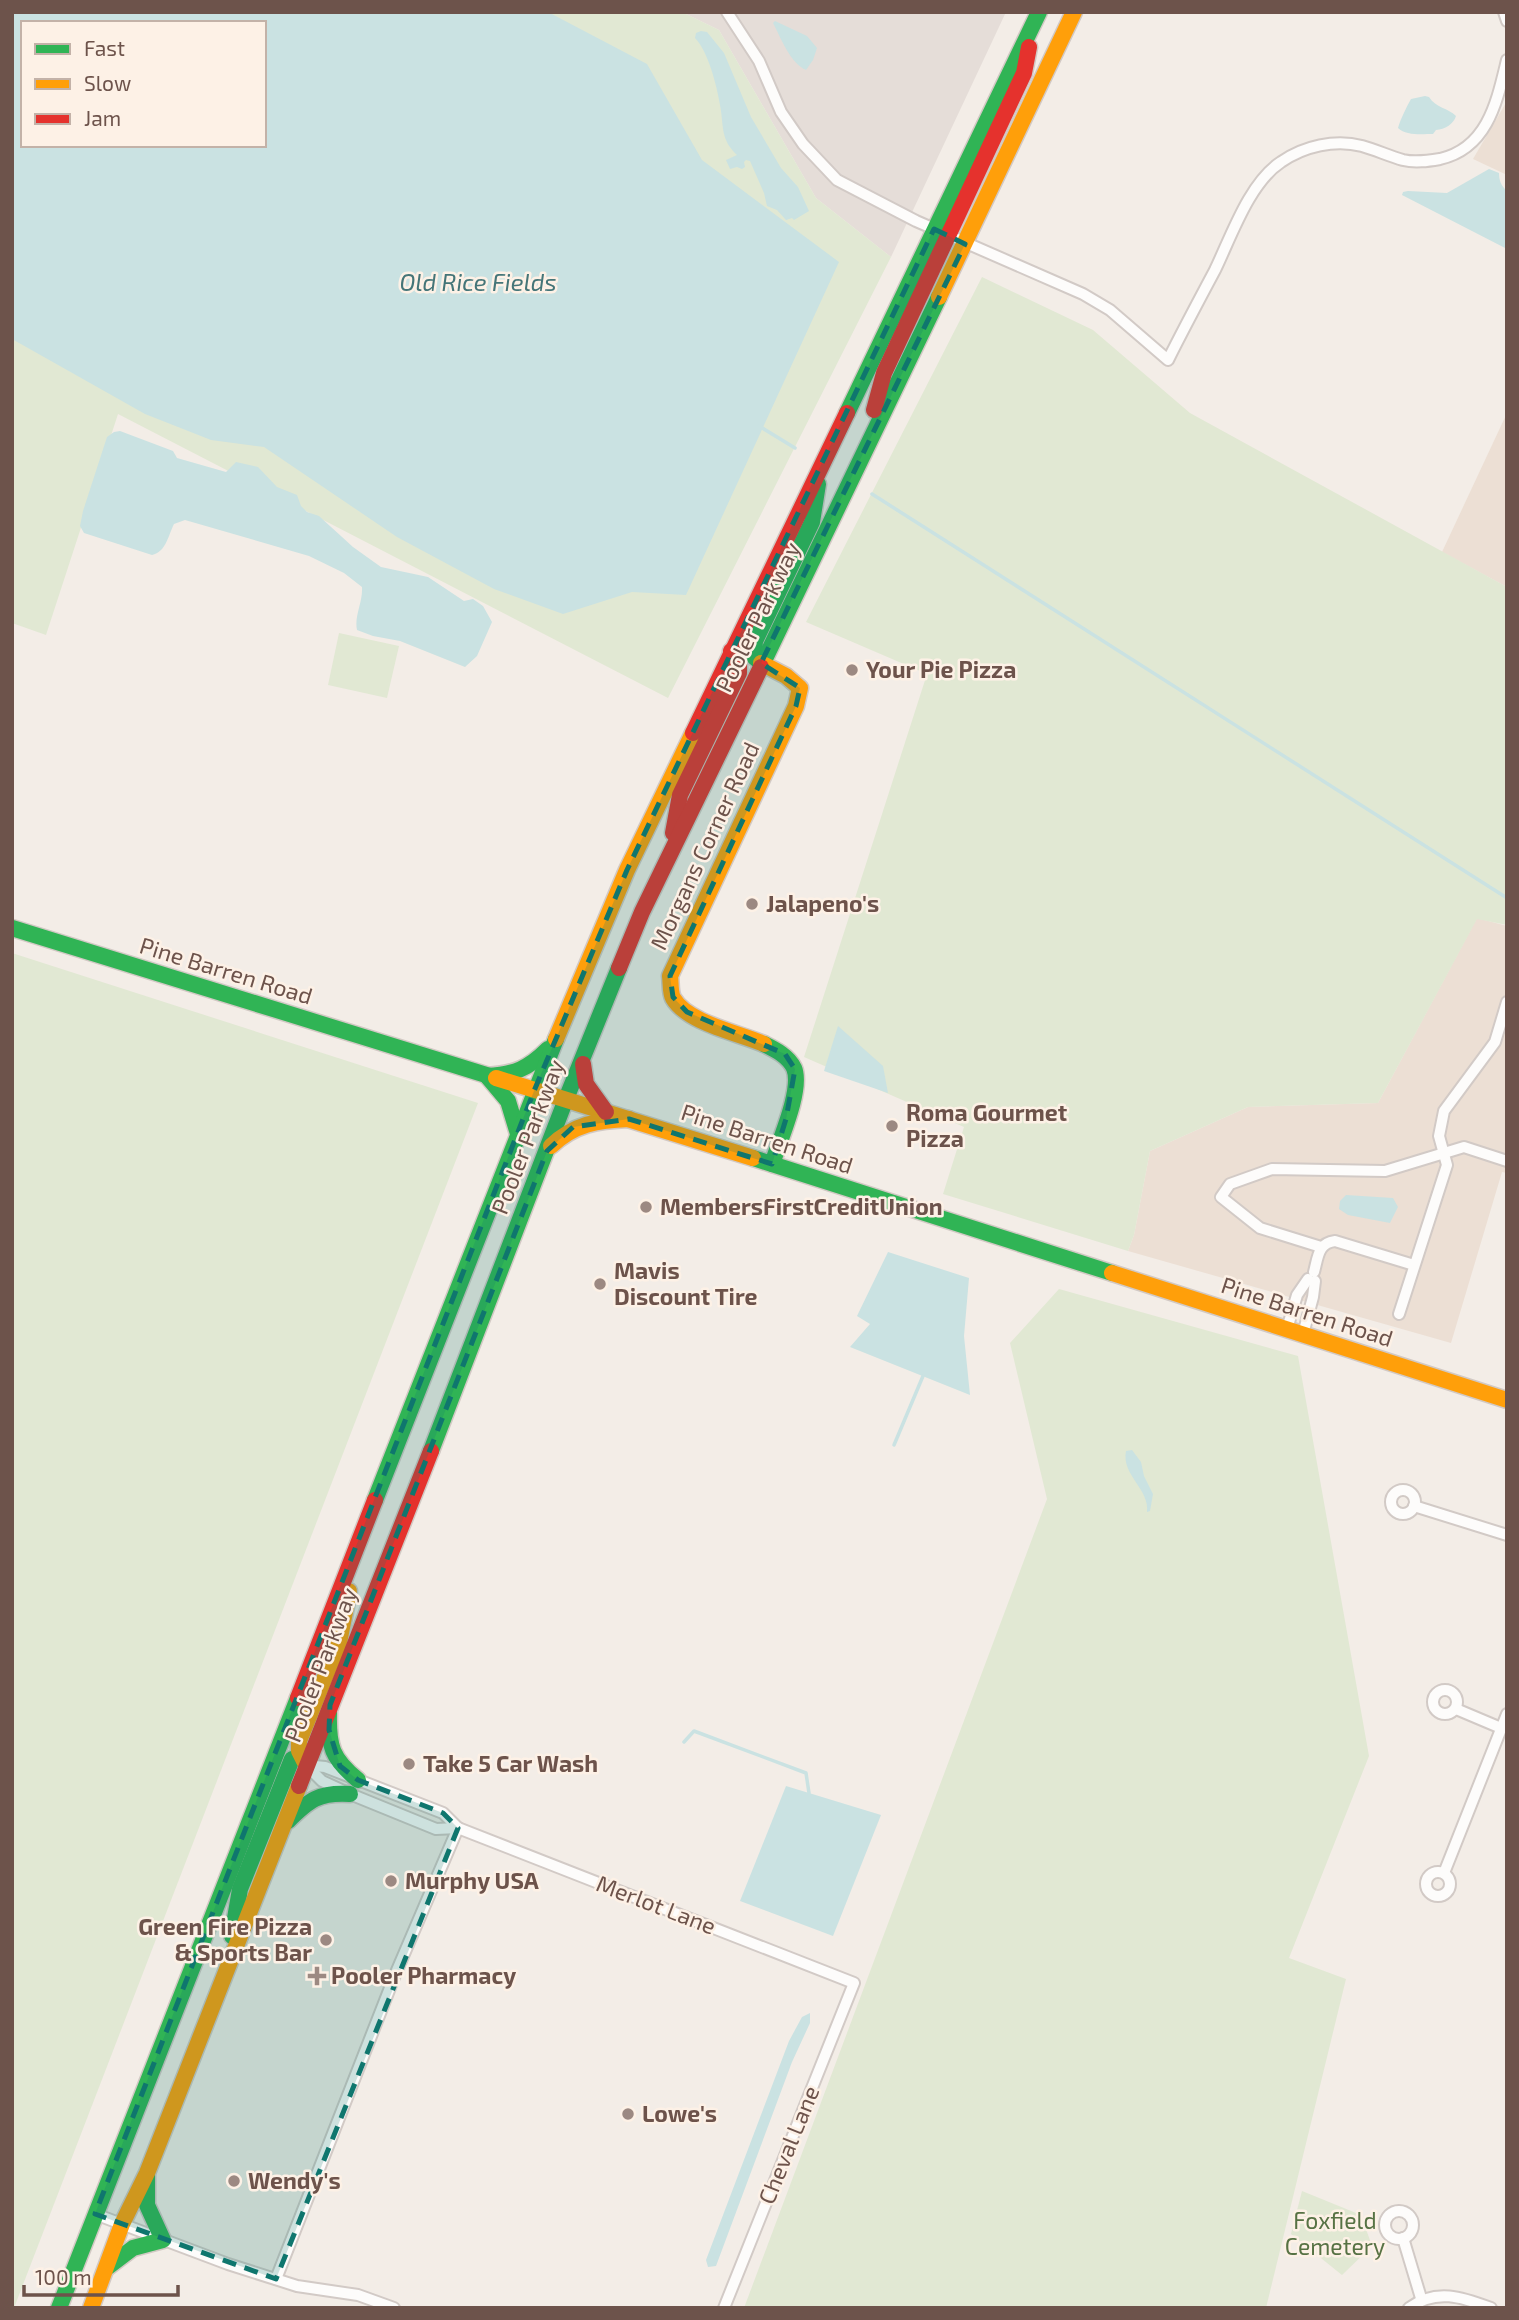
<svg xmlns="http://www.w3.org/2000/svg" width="1519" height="2320" font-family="'Exo 2',sans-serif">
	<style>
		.residential { fill: #ecdfd4 }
		.industrial { fill: #e5ddd8 }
		.green { fill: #e1e8d3; fill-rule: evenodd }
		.water { fill: #cae2e2; fill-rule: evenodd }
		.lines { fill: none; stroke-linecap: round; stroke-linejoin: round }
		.stream { stroke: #cae2e2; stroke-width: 3.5 }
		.street-casing { stroke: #d2cac6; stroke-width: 14 }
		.fast-casing { stroke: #d2c9c4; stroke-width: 19 }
		.slow-casing { stroke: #d2c9c4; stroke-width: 19 }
		.jam-casing { stroke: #d2c9c4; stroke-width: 19 }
		.street { stroke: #fdfcfb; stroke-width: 10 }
		.fast { stroke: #30b455; stroke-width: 16 }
		.slow { stroke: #ff9f0a; stroke-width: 16 }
		.jam { stroke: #e5322d; stroke-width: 16 }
		.marked { fill: #0f766e; fill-opacity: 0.2; stroke: #0f766e; stroke-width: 5; stroke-dasharray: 14 9; stroke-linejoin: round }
		.poi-dot { fill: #9c8982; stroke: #fdf1e6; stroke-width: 2.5 }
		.labels { text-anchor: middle; stroke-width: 5; stroke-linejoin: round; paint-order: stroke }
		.street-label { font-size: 23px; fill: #6d534b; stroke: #fdf1e6 }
		.poi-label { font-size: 23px; font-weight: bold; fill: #6d534b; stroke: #fdf1e6; text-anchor: start }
		.park-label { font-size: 23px; fill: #577244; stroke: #fdf1e6 }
		.water-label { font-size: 24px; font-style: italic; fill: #447578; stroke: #fdf1e6 }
	</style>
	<rect width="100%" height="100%" fill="#f3ede7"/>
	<g class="residential">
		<polygon points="1507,101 1507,175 1473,159"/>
		<polygon points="1507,413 1507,587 1442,552"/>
		<polygon points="1477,918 1507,926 1507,1173 1502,1172 1451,1343 1128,1251 1134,1235 1150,1151 1248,1107 1378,1103"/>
	</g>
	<polygon class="industrial" points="682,12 1006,12 891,257 816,198 719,30"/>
	<g class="green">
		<path d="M12,12H682L719,30L816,198L891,257L668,698L118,414L46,635L12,623ZM23,23H264V145H23Z"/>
		<polygon points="982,277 1093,330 1190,413 1507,587 1507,925 1477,919 1378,1103 1248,1107 1150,1151 1134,1235 1128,1251 943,1194 964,1127 804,1057 927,674 806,622"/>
		<polygon points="339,633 399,646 387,698 328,685"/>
		<polygon points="12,953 478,1103 14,2308 12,2308"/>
		<polygon points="1059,1289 1298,1356 1369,1756 1289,1958 1346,1979 1266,2308 744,2308 1047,1499 1010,1343"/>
		<polygon points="1302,2191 1361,2215 1372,2246 1342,2275 1291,2234"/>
	</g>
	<g class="water">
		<path d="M12,12H548L647,64L702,160L839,262L686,595L632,592L563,614L494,589L397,537L264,447L211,440L145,414L12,339ZM23,23H264V145H23Z"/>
		<path d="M775,21L807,36L817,48L813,60L806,70C790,63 781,38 773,23Z"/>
		<path d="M701,31L707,32L724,53L751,117L781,168L798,187L809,211L794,220L792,218L786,220L777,210L767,206L764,193L750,161L746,160L744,162L745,167L742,169L737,167L730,169L726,160L737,155C720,139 724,126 720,105C717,86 708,51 695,38L696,33Z"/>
		<path d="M1425,96L1429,97C1436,108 1448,108 1456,116C1453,125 1445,129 1436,130L1433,134C1422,134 1406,136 1398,128C1400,120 1407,106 1411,99Z"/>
		<path d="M1489,169L1499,173C1499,180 1501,186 1507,191V249L1402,195L1403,192L1408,191L1447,193Z"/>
		<path d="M120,431L173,451L177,458L226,472L236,462L258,467L277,487L297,495L301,506L307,512L319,516L353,547L381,567L428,577L464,601L473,599L483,606L492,622L477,656L465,667L400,641L373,636L357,630C354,616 363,602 362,587L344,573L309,556L185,520L174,524C168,536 166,552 152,555L84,533L80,526L83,511L107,437L114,432Z"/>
		<polygon points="838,1026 883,1066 888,1093 824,1071"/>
		<polygon points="1346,1195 1393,1198 1398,1207 1390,1223 1348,1215 1339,1209 1340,1201"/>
		<polygon points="888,1252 969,1278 964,1336 970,1395 850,1347 870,1324 857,1316"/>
		<path d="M1132,1450L1141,1462L1144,1476L1153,1494L1150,1511L1147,1512C1150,1489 1121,1475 1126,1451Z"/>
		<polygon points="786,1786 881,1815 833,1936 740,1901"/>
		<polygon points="810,2013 810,2023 792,2062 716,2266 708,2267 706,2260 789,2041 802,2017"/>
	</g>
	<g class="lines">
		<g class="stream">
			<polyline points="759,426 795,448"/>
			<polyline points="872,494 1507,898"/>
			<polyline points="894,1445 923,1376"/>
			<polyline points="684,1742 694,1731 806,1773 809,1793"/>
		</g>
		<defs>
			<g id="street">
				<path d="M727,12L759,61L781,112L803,144L837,180L916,221L1083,294L1110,310L1168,360C1183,330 1199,300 1215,270C1231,237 1249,183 1281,162C1304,146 1335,139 1362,146C1376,150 1389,156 1403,160C1415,163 1428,161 1440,159C1488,148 1497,101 1507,60"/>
				<polyline points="1504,12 1507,21"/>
				<polyline points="1321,1247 1260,1228 1221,1197 1230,1184 1272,1169 1385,1171 1464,1147 1507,1161"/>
				<path d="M1314,1272C1318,1257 1318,1243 1335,1241L1414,1265"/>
				<polyline points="1399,1314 1447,1165 1439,1136 1444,1111 1495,1042 1507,1002"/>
				<polyline points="1287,1329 1297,1295 1308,1279"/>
				<polyline points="1303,1334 1313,1297 1315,1281"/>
				<circle cx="1403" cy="1502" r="12"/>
				<polyline points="1414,1506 1507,1535"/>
				<circle cx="1445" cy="1702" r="12"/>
				<polyline points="1456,1709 1501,1728"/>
				<polyline points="305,1765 325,1767 443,1813 458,1828"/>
				<polyline points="306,1765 322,1781 350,1794 436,1829 458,1828 854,1983 724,2308"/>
				<circle cx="1438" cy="1884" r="12"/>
				<polyline points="1444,1873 1507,1714"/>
				<circle cx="1399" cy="2225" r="14"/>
				<polyline points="95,2214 228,2264 297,2286 358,2295 394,2308"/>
				<polyline points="1403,2238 1421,2298"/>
				<polyline points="276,2279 395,1975 458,1828"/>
				<path d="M1409,2308C1436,2288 1462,2297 1491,2308"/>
			</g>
			<g id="fast">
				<polyline points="847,413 1039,12"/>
				<polyline points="761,663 754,657 755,641 812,522 818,484"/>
				<polyline points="761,667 939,297"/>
				<polyline points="12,928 496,1078"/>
				<path d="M764,1044C776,1050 788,1056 794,1068C803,1089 779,1142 772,1164"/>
				<path d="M487,1076C515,1074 528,1069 548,1049"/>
				<polyline points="487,1076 508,1101 518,1134"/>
				<polyline points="753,1158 1112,1273"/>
				<polyline points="431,1451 566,1099 619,968"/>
				<polyline points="375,1500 556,1039"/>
				<path d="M329,1713C328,1746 332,1759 358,1780"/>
				<path d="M288,1821C309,1800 319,1792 350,1794"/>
				<polyline points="232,1936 240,1889 292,1759"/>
				<polyline points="108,2267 133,2248 163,2240 147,2205 147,2176"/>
				<polyline points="59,2308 298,1698"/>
			</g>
			<g id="slow">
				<polyline points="939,297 1074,12"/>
				<path d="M761,663L786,676L800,688L796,706L670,976C671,983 670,992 673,998C687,1023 739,1033 764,1044"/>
				<polyline points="556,1039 627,870 693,733"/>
				<polyline points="496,1078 753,1158"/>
				<path d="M551,1146C574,1124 598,1120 629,1119"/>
				<polyline points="1112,1273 1507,1400"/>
				<polyline points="306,1765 299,1751 299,1741 339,1643 349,1591"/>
				<polyline points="91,2308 122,2224 147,2173 299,1786"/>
			</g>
			<g id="jam">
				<polyline points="874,410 884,373 1024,73 1029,47"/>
				<polyline points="693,733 847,413"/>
				<polyline points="673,833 680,795 739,673 739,665 731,651"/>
				<polyline points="619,968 642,912 761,667"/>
				<polyline points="583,1064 586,1084 606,1112"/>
				<polyline points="298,1698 375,1500"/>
				<polyline points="299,1786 431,1451"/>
			</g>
		</defs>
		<use href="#street" class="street-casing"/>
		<use href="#fast" class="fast-casing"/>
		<use href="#slow" class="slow-casing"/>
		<use href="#jam" class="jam-casing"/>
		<use href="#street" class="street"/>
		<use href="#fast" class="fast"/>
		<use href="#slow" class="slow"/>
		<use href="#jam" class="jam"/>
	</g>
	<path class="marked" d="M934,229L965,244L761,663L800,688L796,706L670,976L673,997L687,1012L785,1054L795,1069L786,1119L772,1164L629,1119L573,1127L547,1151L330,1705L329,1730L340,1766L358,1780L443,1813L458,1828L276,2279L95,2214L534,1091L627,870Z"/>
	<g class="poi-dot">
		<circle cx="852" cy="670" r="7"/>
		<circle cx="752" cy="904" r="7"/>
		<circle cx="892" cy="1126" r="7"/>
		<circle cx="646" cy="1207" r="7"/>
		<circle cx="600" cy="1284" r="7"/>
		<circle cx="409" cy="1764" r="7"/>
		<circle cx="391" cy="1881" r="7"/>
		<circle cx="326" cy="1940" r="7"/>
		<path d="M313.5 1965.5h7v7h7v7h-7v7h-7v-7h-7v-7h7z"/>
		<circle cx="628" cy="2114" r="7"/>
		<circle cx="234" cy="2181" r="7"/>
	</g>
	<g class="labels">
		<g class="street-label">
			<text transform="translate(758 617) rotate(-64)" y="8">Pooler Parkway</text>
			<text transform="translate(705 846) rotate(-65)" y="8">Morgans Corner Road</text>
			<text transform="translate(226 971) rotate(17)" y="8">Pine Barren Road</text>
			<text transform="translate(528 1137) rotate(-69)" y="8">Pooler Parkway</text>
			<text transform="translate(767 1139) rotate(18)" y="8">Pine Barren Road</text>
			<text transform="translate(1307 1312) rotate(18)" y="8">Pine Barren Road</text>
			<text transform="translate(321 1665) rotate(-69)" y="8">Pooler Parkway</text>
			<text transform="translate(656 1905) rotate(21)" y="8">Merlot Lane</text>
			<text transform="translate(789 2145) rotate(-68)" y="8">Cheval Lane</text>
		</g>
		<g class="poi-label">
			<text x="866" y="678">Your Pie Pizza</text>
			<text x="766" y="912">Jalapeno's</text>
			<text x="906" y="1121">Roma Gourmet<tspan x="906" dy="26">Pizza</tspan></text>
			<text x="660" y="1215">MembersFirstCreditUnion</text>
			<text x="614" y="1279">Mavis<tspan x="614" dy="26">Discount Tire</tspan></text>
			<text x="423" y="1772">Take 5 Car Wash</text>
			<text x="405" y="1889">Murphy USA</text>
			<text x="312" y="1935" text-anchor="end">Green Fire Pizza<tspan x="312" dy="26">&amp; Sports Bar</tspan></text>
			<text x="331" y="1984">Pooler Pharmacy</text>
			<text x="642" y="2122">Lowe's</text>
			<text x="248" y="2189">Wendy's</text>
		</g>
		<g class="park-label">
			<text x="1335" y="2229">Foxfield<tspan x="1335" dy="26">Cemetery</tspan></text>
		</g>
		<g class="water-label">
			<text x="478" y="291">Old Rice Fields</text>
		</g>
	</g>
	<rect width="1519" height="2320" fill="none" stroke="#6d534b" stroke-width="28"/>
	<rect x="21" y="21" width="245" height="126" fill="#fdf1e6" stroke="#c3b2a8" stroke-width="2"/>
	<rect x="35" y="44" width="35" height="10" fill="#30b455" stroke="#c3b2a8" stroke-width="2"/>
	<text x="84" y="56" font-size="21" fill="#6d534b">Fast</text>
	<rect x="35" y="79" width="35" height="10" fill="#ff9f0a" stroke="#c3b2a8" stroke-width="2"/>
	<text x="84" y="91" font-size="21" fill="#6d534b">Slow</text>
	<rect x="35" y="114" width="35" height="10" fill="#e5322d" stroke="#c3b2a8" stroke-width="2"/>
	<text x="84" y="126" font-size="21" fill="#6d534b">Jam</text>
	<path d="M24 2285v10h154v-10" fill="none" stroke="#6d534b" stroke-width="3.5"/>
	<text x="35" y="2285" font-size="21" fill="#6d534b" stroke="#fdf1e6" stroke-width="5" paint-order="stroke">100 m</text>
</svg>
